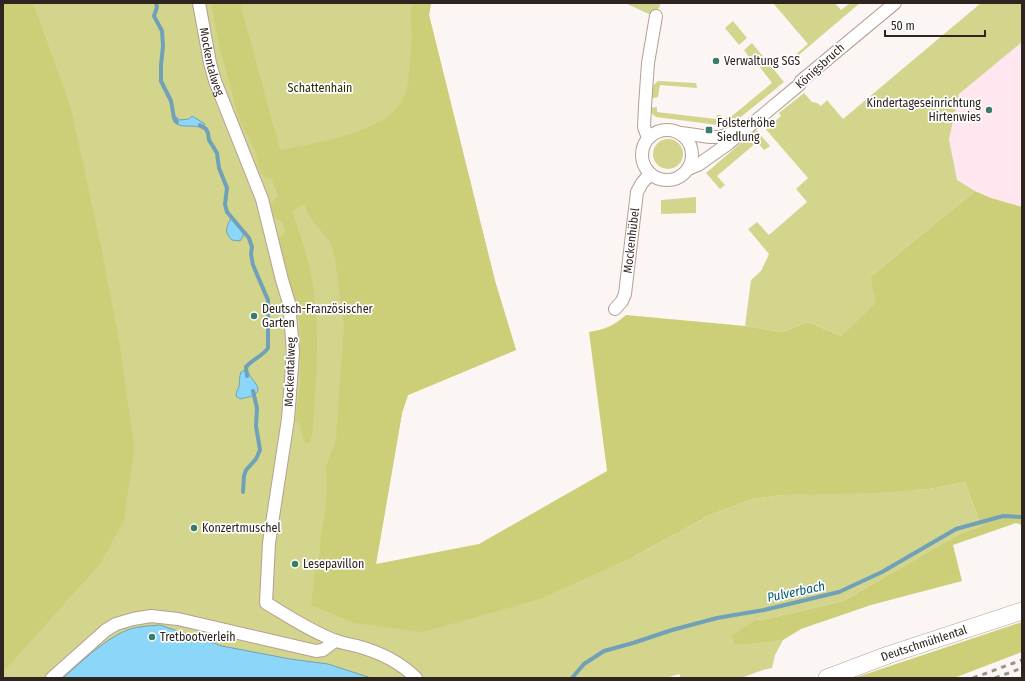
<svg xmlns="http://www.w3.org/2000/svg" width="1025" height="681" font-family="'Fira Sans Condensed',sans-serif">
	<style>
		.education { fill: #ffe6ef }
		.green { fill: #d2d58b }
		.forest { fill: #cdcf78 }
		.water { fill: #8cd6f9; stroke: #70a1b8 }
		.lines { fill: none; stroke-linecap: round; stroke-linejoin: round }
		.stream { stroke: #70a1b8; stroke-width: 4 }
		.street-casing { stroke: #b79e93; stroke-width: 14 }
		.secondary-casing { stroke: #b79e93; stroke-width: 18 }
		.street { stroke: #fff; stroke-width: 12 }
		.secondary { stroke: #fff; stroke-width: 17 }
		.rail { stroke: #99928f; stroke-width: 3; stroke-dasharray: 5 5; stroke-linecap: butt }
		.poi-dot { fill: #3b7b69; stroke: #fff; stroke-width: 1.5 }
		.labels { text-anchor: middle; stroke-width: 3.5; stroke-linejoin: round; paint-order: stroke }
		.street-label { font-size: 12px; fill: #2e2420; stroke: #fff }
		.poi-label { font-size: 12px; fill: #2e2420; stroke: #fff; text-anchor: start }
		.park-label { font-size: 12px; fill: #2b2b04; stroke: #fff }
		.water-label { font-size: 13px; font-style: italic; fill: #045875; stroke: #fff }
	</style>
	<rect width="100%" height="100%" fill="#fbf6f4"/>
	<polygon class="education" points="1022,42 1022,207 991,198 975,191 957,180 949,138 959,94"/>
	<g class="green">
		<polygon points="3,3 431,3 429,15 495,281 516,350 408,395 402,413 376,564 633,557 710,515 753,499 782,495 929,489 965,482 981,526 959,534 843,601 766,619 755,620 766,641 783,640 775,655 772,668 763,670 741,678 681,678 679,674 666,678 3,678"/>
		<polygon points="625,3 661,3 659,8 649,14"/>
		<polygon points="773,3 835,3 841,10 850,3 860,3 794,59 793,57 808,44"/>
		<polygon points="981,3 1022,3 1022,42 959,94 949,139 957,180 975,191 870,277 877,303 841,336 808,322 782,332 745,326 751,280 761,271 769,254 748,229 757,222 769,235 807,202 796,189 808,178 763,126 772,119 775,121 781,116 779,113 804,93 812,102 817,103 821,106 827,100 843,119"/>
		<polygon points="733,21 747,38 739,45 725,28"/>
		<polygon points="752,43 784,82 736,121 728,124 718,125 656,117 650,112 650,108 657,107 657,112 716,119 717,115 721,115 723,119 732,116 772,83 753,58 751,56 749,57 744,50"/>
		<path d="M658,81L696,83L697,88L660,85L658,97L650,99C651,91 651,86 658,81Z"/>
		<polygon points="756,130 770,146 764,150 757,142 717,176 725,185 720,189 706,173"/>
		<circle cx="668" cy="154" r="15"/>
		<polygon points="696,197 696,213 661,214 661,200"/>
	</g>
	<g class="forest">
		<polygon points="3,3 33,3 71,108 102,252 120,346 134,448 124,520 100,564 3,672"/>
		<path d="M211,3H240L280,150C312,144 381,133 400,104C409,91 409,76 410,60C411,50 412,40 412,30C411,20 409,12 413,3H431L429,15L495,281L516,350L408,395L402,413L376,564L479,544L607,471L589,332C606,329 613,326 626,315L745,326L782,332L808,322L841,336L876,303L870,277L975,191L991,198L1022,207V525L1016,523L953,545L962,581L871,605L801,629L783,640L734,645L732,636L755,620L766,619L843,601L959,534L981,526L965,482L929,489L873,493L782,495L753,499L710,515L633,557L540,599L423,632L354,623L311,605L315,571L319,558L321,535L325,513L327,489L326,467L336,440L344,325L335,259L331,243L309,216L304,204L292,212C300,234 308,257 312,280C321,332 316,384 312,436L309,443H304L300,424L295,422L300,383V325L279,238L285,232L283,222L273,217L270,205L278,196L272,180L261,174L255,151L239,119L218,41Z"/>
		<polygon points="1022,622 1022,652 954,678 854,678"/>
	</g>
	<g class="water">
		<path d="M192,116L205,124L202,128C193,124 181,129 174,122L173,118L176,117L180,120L189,119Z"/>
		<path d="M231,218L243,230V236L240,241L232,240C224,232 226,228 231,218Z"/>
		<path d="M245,370C250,373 250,377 253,380C265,394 253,396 240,399L236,396C236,391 238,390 239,386C240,381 239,377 241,372Z"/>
		<path d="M160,625L222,646L290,659L328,664L371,678H63C81,662 107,637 130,629C139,626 151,626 160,625Z"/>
	</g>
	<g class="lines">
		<g class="stream">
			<polyline points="156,3 157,7 154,16 162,31 163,46 161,65 161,81 171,101 174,118 177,122"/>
			<path d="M200,125L206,129L208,133L209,140L217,153L219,168L227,188L225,204L227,212L249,238L252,247L251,254L253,265L268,300V348C262,357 252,359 246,367L247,376"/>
			<polyline points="243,492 244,476 246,470 256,459 260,450 256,426 257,408 253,391"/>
			<polyline points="572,678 584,664 604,651 633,643 672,630 717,618 764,610 839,592 882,572 956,529 1003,516 1022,517"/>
		</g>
		<defs>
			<g id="street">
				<path id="s1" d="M199,3L210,63L215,81L262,199L282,280L289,303L291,326L293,352L291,380L288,419L269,543L266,603C288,616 310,631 334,640C341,643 350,644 357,646C379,652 400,662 416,678"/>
				<circle cx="667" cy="155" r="25"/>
				<polyline points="681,133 710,137 720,137 738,131"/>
				<polyline points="648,138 644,127 645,106 648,63 656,16"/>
				<polyline points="688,169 698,165 729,143 799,85 801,81 895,3"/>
				<path id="s2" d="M615,309L622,301L625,294L637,192L642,183L650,174"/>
				<polyline points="52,678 106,630 116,624 133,619 151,616 178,619 316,651 323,650 335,641"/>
			</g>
			<g id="secondary">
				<path id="s3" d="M827,678L888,655L1022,611"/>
			</g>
		</defs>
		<use href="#street" class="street-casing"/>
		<use href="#secondary" class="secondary-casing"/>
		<use href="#street" class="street"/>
		<use href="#secondary" class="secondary"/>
		<g class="rail">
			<polyline points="973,678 1022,660"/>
			<polyline points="995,678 1022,668"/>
		</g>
	</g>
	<g class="poi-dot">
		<circle cx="716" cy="61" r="4"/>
		<circle cx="989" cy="110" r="4"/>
		<rect x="705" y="126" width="8" height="8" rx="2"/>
		<circle cx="254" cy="316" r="4"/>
		<circle cx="194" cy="528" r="4"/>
		<circle cx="295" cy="564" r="4"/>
		<circle cx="152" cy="637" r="4"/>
	</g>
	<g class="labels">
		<g class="street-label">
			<text dy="4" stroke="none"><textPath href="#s1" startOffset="60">Mockentalweg</textPath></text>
			<text transform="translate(820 66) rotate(-42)" y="4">Königsbruch</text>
			<text dy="4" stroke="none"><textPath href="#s2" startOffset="72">Mockenhübel</textPath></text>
			<text transform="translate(290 372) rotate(-88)" y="4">Mockentalweg</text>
			<text dy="4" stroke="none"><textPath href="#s3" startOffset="103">Deutschmühlental</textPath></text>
		</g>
		<g class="poi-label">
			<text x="724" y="65">Verwaltung SGS</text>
			<text x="981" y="107" text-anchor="end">Kindertageseinrichtung<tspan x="981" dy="14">Hirtenwies</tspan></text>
			<text x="717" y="127">Folsterhöhe<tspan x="717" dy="14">Siedlung</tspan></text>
			<text x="262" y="313">Deutsch-Französischer<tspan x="262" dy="14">Garten</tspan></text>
			<text x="202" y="532">Konzertmuschel</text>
			<text x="303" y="568">Lesepavillon</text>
			<text x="160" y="641">Tretbootverleih</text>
		</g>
		<g class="park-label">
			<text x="320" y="92">Schattenhain</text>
		</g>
		<g class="water-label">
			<text transform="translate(796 591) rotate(-12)" y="5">Pulverbach</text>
		</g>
	</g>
	<rect width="1025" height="681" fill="none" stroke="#2e2420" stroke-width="8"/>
	<path d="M885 30v6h100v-6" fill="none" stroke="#2e2420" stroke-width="2"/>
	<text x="891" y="30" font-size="12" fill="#2e2420" stroke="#ffffff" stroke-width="3" paint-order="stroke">50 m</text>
</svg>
